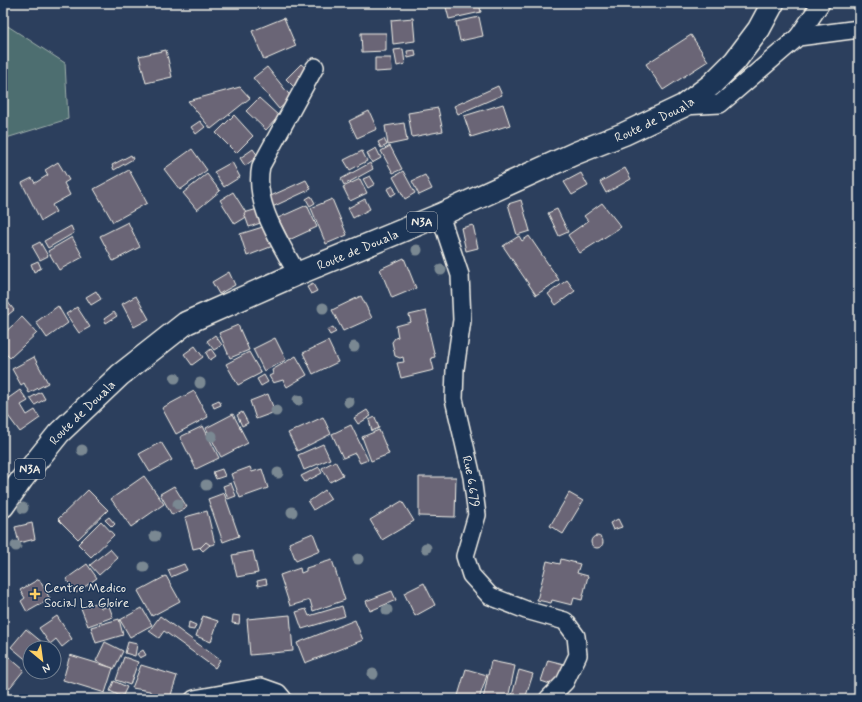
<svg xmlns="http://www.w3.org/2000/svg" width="862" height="702" font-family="Mynerve,sans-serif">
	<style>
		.green { fill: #4d6e6f; stroke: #a0b0ac }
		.building { fill: #6a6576; stroke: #f4f1e8 }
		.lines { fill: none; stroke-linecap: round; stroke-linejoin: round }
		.minor-casing { stroke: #f4f1e8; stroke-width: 20 }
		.highway-casing { stroke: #f4f1e8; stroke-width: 25 }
		.minor { stroke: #1d3557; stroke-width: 17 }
		.highway { stroke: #1d3557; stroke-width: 22 }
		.tree { fill: #7a8892 }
		.poi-dot { fill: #ffd166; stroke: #1d3557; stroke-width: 1.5 }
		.labels { text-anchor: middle; stroke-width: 3; stroke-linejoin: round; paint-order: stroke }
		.shield { fill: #1d3557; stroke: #b4b9bc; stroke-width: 1 }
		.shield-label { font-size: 12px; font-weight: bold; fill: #f4f1e8 }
		.street-label { font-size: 13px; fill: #f4f1e8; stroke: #1d3557 }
		.poi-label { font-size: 13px; fill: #f4f1e8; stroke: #1d3557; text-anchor: start }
	</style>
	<rect width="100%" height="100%" fill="#2c3f5d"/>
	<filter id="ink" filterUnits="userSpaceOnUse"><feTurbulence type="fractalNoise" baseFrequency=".025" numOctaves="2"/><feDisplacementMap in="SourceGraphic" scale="8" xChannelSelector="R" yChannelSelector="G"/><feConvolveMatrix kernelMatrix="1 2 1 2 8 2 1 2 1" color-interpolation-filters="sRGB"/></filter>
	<g filter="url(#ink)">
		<polygon class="green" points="3,23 65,63 68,119 3,139"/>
		<g class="building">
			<polygon points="463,3 479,3 481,12 449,19 446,7"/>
			<polygon points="479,17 483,36 460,41 456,22"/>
			<polygon points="284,18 296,46 264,60 252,31"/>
			<polygon points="413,18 415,41 393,44 391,20"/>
			<polygon points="361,33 386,33 386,51 362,52"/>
			<polygon points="691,35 708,61 663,90 646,64"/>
			<polygon points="403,49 405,64 397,66 394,50"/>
			<polygon points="166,50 172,77 146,83 139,56"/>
			<polygon points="415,50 416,56 408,58 407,51"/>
			<polygon points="375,58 391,58 392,71 375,72"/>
			<polygon points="301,64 309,71 294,87 286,79"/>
			<polygon points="267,67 292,98 279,109 253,78"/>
			<polygon points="498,86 502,95 458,114 454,106"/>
			<polygon points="240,87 250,98 211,129 188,101"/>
			<polygon points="259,98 279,116 266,130 246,111"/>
			<polygon points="503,104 510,125 471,137 464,116"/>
			<polygon points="438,108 443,131 412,137 408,113"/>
			<polygon points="369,111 377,129 357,138 349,121"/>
			<polygon points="234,115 253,136 236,153 216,133"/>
			<polygon points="200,121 205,127 196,134 191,127"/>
			<polygon points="404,123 407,141 388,145 385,126"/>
			<polygon points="384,139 387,145 381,148 378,142"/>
			<polygon points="390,146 402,169 393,173 381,151"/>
			<polygon points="376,148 381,158 372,163 367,153"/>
			<polygon points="192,149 207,170 180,190 164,169"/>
			<polygon points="253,149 258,156 245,166 240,158"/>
			<polygon points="362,151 367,161 350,170 344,160"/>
			<polygon points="131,155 133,159 114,170 112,165"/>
			<polygon points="58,162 69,180 64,183 70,195 52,205 56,212 41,221 22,183 32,178 35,183 48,175 45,170"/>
			<polygon points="232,162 240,177 224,187 214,172"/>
			<polygon points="370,163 373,169 344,185 341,179"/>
			<polygon points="625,168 631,179 606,193 600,182"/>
			<polygon points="129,170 147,203 113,222 94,189"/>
			<polygon points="403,171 415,193 405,199 393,177"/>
			<polygon points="581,173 588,186 572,195 564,182"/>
			<polygon points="207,174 220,191 197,210 183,193"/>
			<polygon points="425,175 432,189 419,195 412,181"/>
			<polygon points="370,176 375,184 368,188 363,179"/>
			<polygon points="360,179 367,193 350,201 343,187"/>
			<polygon points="306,180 311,189 268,209 264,199"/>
			<polygon points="393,186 396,193 391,196 387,189"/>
			<polygon points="233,192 248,216 235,224 220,200"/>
			<polygon points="311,196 315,203 310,206 306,199"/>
			<polygon points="332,199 347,235 326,244 311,208"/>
			<polygon points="365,199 370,209 353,218 348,208"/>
			<polygon points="521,200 530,231 517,235 508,204"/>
			<polygon points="602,203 621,227 580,253 568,235 588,221 584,216"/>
			<polygon points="307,205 317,227 289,240 278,218"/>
			<polygon points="261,208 266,221 249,227 244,213"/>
			<polygon points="557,209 568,232 559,236 548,213"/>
			<polygon points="128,222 140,247 113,261 100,236"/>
			<polygon points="473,225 478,248 466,251 461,228"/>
			<polygon points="71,226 74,233 48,248 44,241"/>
			<polygon points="266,226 273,246 247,256 240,234"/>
			<polygon points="519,236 522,241 529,236 559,280 536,295 503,246"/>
			<polygon points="72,237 83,257 59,270 48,251"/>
			<polygon points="40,242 48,256 40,260 32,246"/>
			<polygon points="404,258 416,288 392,298 380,269"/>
			<polygon points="38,261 41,268 34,272 31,264"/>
			<polygon points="229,272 235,285 219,294 212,282"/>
			<polygon points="567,280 575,291 556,305 548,294"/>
			<polygon points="313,284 317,291 311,294 307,287"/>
			<polygon points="96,291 101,299 91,305 86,297"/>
			<polygon points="136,296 149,319 134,327 122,304"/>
			<polygon points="361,296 372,318 343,331 332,310"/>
			<polygon points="7,301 14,310 3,319 3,304"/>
			<polygon points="58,306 68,323 47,338 36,322"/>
			<polygon points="77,307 90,327 79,333 66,314"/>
			<polygon points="426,311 429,323 427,323 435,357 431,358 434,370 401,378 397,363 404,362 403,357 400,358 395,356 392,342 395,338 398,337 396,326 411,322 409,315"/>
			<polygon points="114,312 117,316 106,323 104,319"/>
			<polygon points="22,317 37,333 10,358 3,351 3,334"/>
			<polygon points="238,325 249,350 230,358 219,333"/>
			<polygon points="333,327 336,332 330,335 327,330"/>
			<polygon points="215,335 222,345 214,350 207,341"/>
			<polygon points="275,338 286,360 264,371 253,349"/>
			<polygon points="328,341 338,362 313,374 303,353"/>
			<polygon points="195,346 203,357 192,365 184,354"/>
			<polygon points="211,349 216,356 210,360 206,353"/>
			<polygon points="249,352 261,373 238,385 226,364"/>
			<polygon points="296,356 307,375 287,387 283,380 273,383 269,376 273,374 272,370"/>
			<polygon points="34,357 48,383 29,393 24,383 21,385 12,369"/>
			<polygon points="264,375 268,382 261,386 257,379"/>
			<polygon points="20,390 28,401 21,405 27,415 35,410 40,418 20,432 3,409 3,402"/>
			<polygon points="194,391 208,417 176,434 162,408"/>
			<polygon points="41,392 45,399 35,405 30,398"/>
			<polygon points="268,394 275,412 256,419 250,401"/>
			<polygon points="219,400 221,405 214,408 212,403"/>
			<polygon points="367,410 371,416 358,424 354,418"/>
			<polygon points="242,412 248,423 242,426 237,415"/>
			<polygon points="233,414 248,443 221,457 206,428"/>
			<polygon points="323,417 331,434 297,451 288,433"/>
			<polygon points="375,417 379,428 372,431 369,420"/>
			<polygon points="351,425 368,460 360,463 355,453 343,458 332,434"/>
			<polygon points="203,426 219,458 196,469 180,437"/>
			<polygon points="379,430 389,454 371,461 362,437"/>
			<polygon points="161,442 172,460 150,472 139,454"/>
			<polygon points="323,444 330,459 304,470 298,455"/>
			<polygon points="335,461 343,475 330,482 322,468"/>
			<polygon points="250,467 252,472 262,469 268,488 240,498 231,474"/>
			<polygon points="319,467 322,473 305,482 301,476"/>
			<polygon points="222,469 225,476 216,479 213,472"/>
			<polygon points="144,476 164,504 131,527 111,499"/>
			<polygon points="419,477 456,477 455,517 419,516"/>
			<polygon points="231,483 236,496 228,499 223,486"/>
			<polygon points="174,486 187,507 172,515 160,494"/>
			<polygon points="88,490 108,510 78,539 58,519"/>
			<polygon points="325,490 331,499 313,510 308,502"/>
			<polygon points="224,493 239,536 223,542 208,499"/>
			<polygon points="569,493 583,501 563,534 550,526"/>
			<polygon points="402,501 414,521 382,540 370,520"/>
			<polygon points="207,511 215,544 193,549 185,517"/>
			<polygon points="109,517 115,524 112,527 105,520"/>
			<polygon points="618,519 622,527 613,530 610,523"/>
			<polygon points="101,521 114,535 91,557 78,544"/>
			<polygon points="32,523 35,539 19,543 15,527"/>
			<polygon points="313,533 320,551 296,561 289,543"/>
			<circle cx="597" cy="542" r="6"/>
			<polygon points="206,542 210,545 203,551 200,548"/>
			<polygon points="110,549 118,558 99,575 90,565"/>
			<polygon points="253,551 258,573 237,577 232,555"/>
			<polygon points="561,559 580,564 577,573 588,576 582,600 574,598 572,605 552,600 551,603 537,600 547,561 560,564"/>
			<polygon points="332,560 345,600 313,611 310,600 290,606 280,575 300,568 301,573 306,571 306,568"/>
			<polygon points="87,564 97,578 76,593 66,579"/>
			<polygon points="184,564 187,570 171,577 168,570"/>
			<polygon points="166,576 180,601 152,616 138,591"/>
			<polygon points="39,579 50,599 27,612 21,601 25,598 20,590"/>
			<polygon points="266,579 267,584 258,586 257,581"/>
			<polygon points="424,583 435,605 415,616 404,593"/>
			<polygon points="392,591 396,600 370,611 366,601"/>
			<polygon points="99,602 101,608 109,606 113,617 88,626 81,608"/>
			<polygon points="342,606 345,616 302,629 296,612 306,609 309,616"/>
			<polygon points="142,608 152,625 130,637 120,620"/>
			<polygon points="233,615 240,616 239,624 232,623"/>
			<polygon points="290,615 293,651 250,655 247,619"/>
			<polygon points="57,616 72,639 62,647 56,639 50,644 39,628"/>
			<polygon points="160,616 220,660 215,668 164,631 159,638 149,631"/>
			<polygon points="203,616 218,621 211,642 196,636"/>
			<polygon points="119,619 123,635 96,643 91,627"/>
			<polygon points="355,620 363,640 305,663 297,643"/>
			<polygon points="189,622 196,625 194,630 188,629"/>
			<polygon points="26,629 49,648 30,648 30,663 11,647"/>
			<polygon points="105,642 123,651 114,669 96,661"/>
			<polygon points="128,642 137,644 135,656 125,653"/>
			<polygon points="143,650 146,655 140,658 137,654"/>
			<polygon points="3,652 24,670 4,695 3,694"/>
			<polygon points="70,655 113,668 105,693 63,680"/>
			<polygon points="124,657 138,662 130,685 116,680"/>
			<polygon points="548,660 564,664 556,686 541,681"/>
			<polygon points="491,661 515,666 508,699 483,699"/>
			<polygon points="141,665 177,676 171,695 150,695 150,691 132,688"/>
			<polygon points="466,669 487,675 479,699 457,699"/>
			<polygon points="519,670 533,674 525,699 511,699"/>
			<polygon points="114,681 127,687 122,697 110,691"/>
		</g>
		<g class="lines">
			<defs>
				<g id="minor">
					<polyline points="798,37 821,3"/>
					<polyline points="683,106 720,104 798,37 859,29"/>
					<path id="s1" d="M440,215L460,275L462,320L455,369L454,399L472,477L477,515L465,556L471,575L490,596L526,610L565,621L576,636L578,655L565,682L548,699"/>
					<path d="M297,274C280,241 253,204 261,166L315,67"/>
					<polyline points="194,699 261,687 278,693 283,699"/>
				</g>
				<g id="highway">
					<path id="s2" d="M3,506L22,479L59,433L120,375L186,323L297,274L440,215L576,153L624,134L683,106L711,85L735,61L759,29L773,3"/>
				</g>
			</defs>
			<use href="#minor" class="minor-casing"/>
			<use href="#highway" class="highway-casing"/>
			<use href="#minor" class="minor"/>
			<use href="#highway" class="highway"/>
		</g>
		<g class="tree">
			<circle cx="417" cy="250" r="5.5"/>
			<circle cx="441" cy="270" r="5.5"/>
			<circle cx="323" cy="308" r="5.5"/>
			<circle cx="354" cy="347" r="5.5"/>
			<circle cx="175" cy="378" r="5.5"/>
			<circle cx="200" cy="383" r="5.5"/>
			<circle cx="298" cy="400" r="5.5"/>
			<circle cx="349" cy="402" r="5.5"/>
			<circle cx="276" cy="411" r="5.5"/>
			<circle cx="212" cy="436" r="5.5"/>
			<circle cx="82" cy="450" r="5.5"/>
			<circle cx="278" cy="473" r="5.5"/>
			<circle cx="206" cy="485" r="5.5"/>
			<circle cx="178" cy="504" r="5.5"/>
			<circle cx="23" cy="508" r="5.5"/>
			<circle cx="292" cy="512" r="5.5"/>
			<circle cx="155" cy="536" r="5.5"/>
			<circle cx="16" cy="546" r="5.5"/>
			<circle cx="426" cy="548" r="5.5"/>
			<circle cx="358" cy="559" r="5.5"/>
			<circle cx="144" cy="567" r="5.5"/>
			<circle cx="387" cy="610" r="5.5"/>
			<circle cx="373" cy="674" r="5.5"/>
		</g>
	</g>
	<path class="poi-dot" d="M33 588h4v4h4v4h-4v4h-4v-4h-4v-4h4z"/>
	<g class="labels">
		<g class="shield">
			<rect x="407" y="212" width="30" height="20" rx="3"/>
			<rect x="15" y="459" width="30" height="20" rx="3"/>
		</g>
		<g class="shield-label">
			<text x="422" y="226">N3A</text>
			<text x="30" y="473">N3A</text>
		</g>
		<g class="street-label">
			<text dy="5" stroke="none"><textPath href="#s2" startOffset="771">Route de Douala</textPath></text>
			<text dy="5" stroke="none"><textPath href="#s2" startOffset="447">Route de Douala</textPath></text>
			<text dy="5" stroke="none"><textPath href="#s2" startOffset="123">Route de Douala</textPath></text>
			<text dy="5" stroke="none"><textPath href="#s1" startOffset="272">Rue 6.679</textPath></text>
		</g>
		<g class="poi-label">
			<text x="44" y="592">Centre Medico<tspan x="44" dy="15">Social La Gloire</tspan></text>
		</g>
	</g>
	<rect width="862" height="702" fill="none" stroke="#1d3557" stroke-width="16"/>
	<rect x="8" y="8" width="846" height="686" fill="none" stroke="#f4f1e8" stroke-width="1.5" filter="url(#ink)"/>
	<g transform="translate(42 660) rotate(151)"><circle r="19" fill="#1d3557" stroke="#738091"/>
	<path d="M0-3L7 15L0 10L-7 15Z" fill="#ffd166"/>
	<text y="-6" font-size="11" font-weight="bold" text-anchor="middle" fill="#f4f1e8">N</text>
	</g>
</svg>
